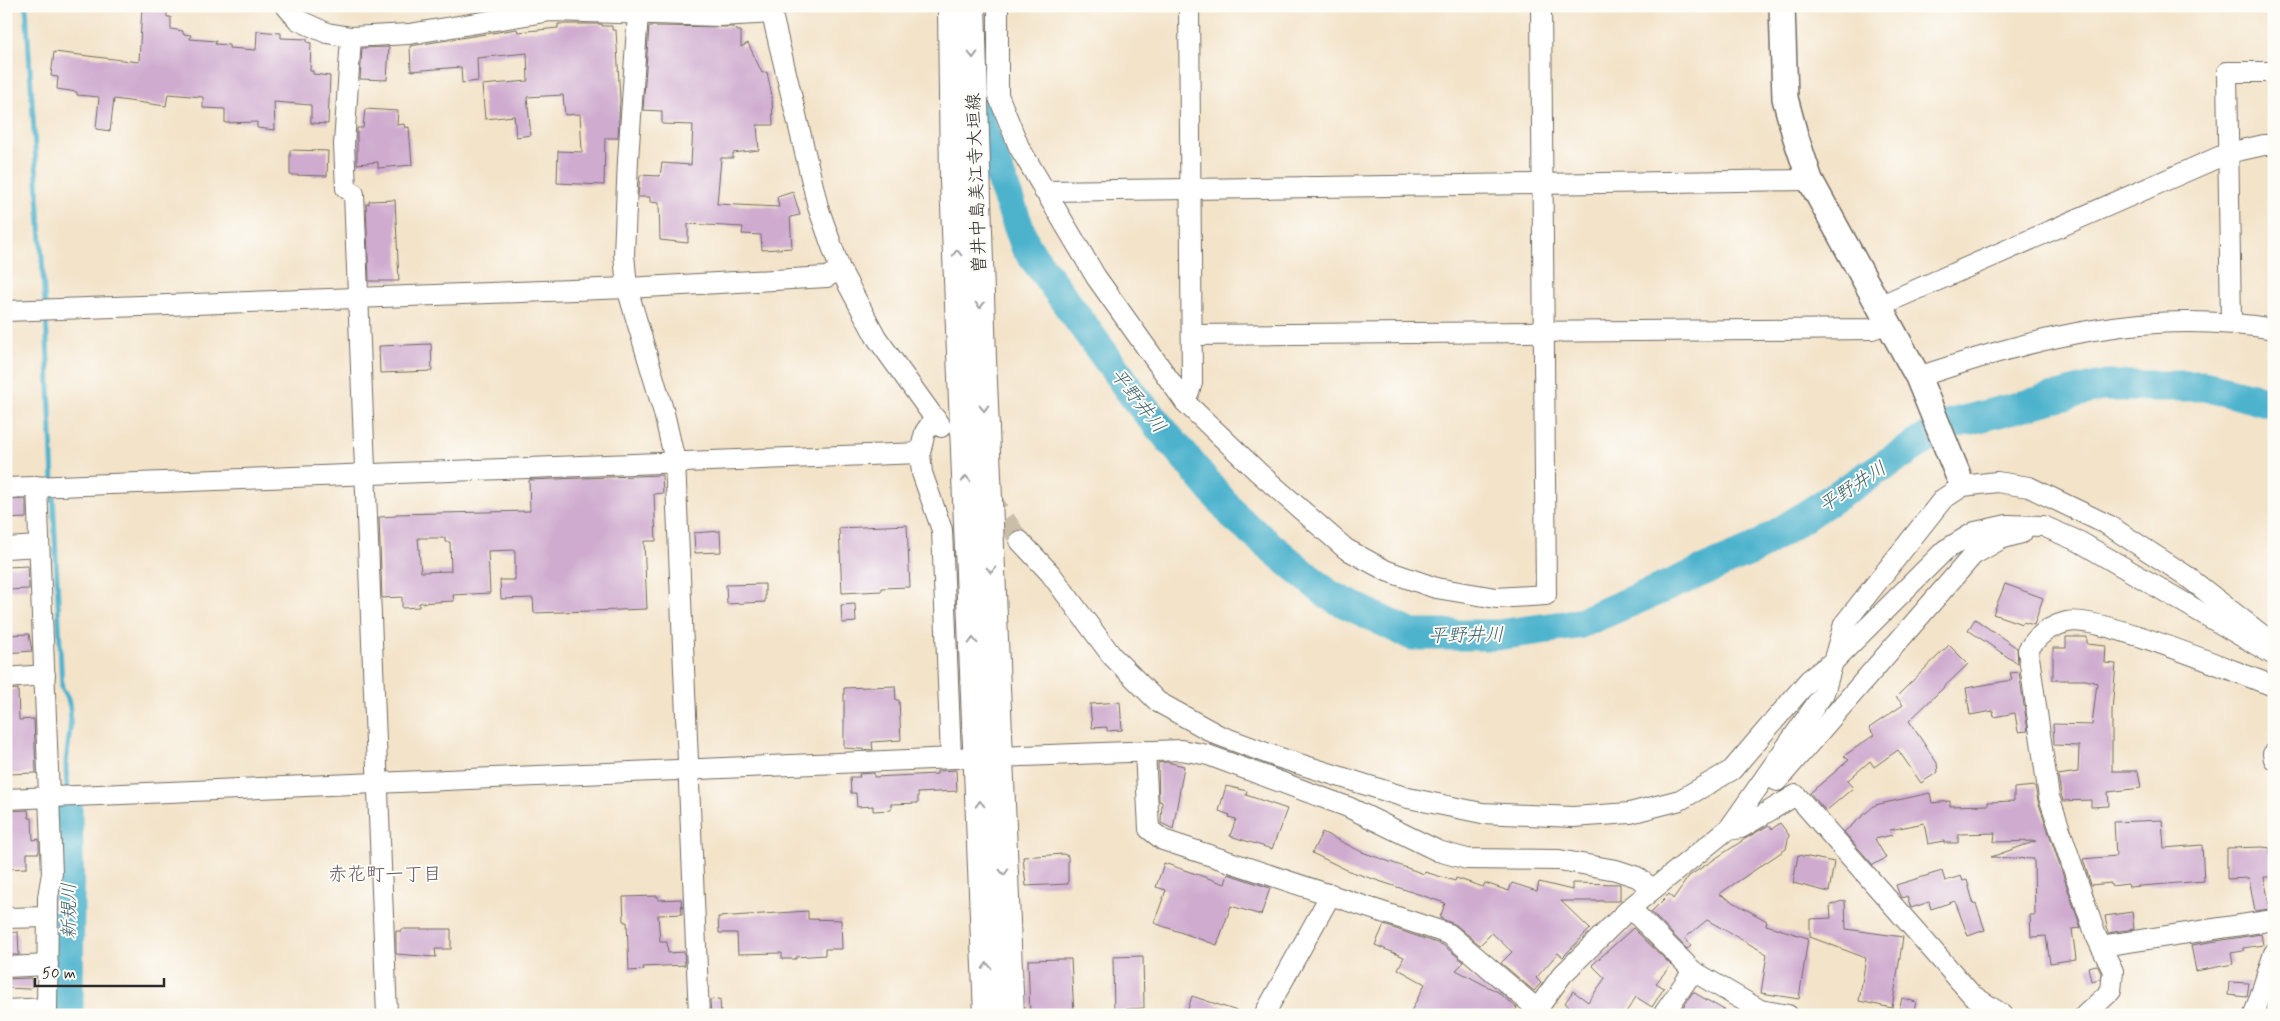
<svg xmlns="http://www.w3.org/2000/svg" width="2280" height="1021" font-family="Mynerve,'Klee One',sans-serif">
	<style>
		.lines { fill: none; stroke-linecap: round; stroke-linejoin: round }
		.stream { stroke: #4eb3cd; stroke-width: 5 }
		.river { stroke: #4eb3cd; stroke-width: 31 }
		.building { fill: #cfabcf; fill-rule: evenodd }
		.minor-tunnel { stroke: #cbbea9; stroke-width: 20; stroke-dasharray: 20 10; stroke-linecap: butt }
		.minor-casing { stroke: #716b62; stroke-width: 22 }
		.tertiary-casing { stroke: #716b62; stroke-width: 28 }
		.secondary-casing { stroke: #716b62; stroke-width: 30 }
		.minor { stroke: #fff; stroke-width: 20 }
		.tertiary { stroke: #fff; stroke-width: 25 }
		.secondary { stroke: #fff; stroke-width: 28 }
		.oneway { stroke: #a0a0a0 }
		.labels { text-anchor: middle; stroke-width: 4; stroke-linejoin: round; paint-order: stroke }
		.street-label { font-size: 18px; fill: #2b2b2b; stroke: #fdfcf7 }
		.water-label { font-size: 19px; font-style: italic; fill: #39616c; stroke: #fdfcf7 }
		.neighbourhood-label { font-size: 19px; fill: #645864; stroke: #fdfcf7 }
	</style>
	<rect width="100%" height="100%" fill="#fdfcf7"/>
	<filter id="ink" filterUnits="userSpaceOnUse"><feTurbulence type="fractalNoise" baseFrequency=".02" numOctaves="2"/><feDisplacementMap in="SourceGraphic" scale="10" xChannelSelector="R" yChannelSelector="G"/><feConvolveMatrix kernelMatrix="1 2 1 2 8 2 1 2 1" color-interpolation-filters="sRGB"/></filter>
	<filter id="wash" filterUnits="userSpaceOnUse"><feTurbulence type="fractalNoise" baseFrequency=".0096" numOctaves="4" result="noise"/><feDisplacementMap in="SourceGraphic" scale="20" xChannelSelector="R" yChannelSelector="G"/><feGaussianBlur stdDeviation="1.12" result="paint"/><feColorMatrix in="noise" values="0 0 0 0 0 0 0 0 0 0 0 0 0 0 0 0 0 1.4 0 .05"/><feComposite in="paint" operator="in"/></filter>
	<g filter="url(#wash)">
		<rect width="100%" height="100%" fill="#f3e3c9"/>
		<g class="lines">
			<g class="stream">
				<polyline points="26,6 45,305"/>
				<polyline points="46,314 53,482"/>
				<path d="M53,491L62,688C78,708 67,741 66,765C66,774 67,783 67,792"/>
			</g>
			<g class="river">
				<polyline points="975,108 1026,247 1137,400 1237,519 1329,595 1412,635 1498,635 1578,624 1752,550 1947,425 2101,386 2204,386 2274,403"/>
				<polyline points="67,808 69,899 68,1015"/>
			</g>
		</g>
		<g id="blocks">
			<g class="building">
				<polygon points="142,6 161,6 160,10 167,10 167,17 171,17 171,29 183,31 183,34 191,35 190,39 216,41 215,44 229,45 229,48 256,50 257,31 281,33 281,38 307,39 307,42 311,43 310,71 313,71 313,74 330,76 328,124 311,123 311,105 274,102 275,130 257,128 257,122 225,123 225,109 203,108 203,97 168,94 166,106 114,99 110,131 96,129 99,97 77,95 77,92 57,89 58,77 51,76 54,52 139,62"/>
				<polygon points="558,24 602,24 602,26 612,26 612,30 616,30 620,99 618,138 605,138 604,185 557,183 558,151 582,152 580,114 565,115 563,95 527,97 531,135 516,137 514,116 485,119 482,85 528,81 527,53 477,58 478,81 462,83 461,67 411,71 410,46 517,29 518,32 558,28"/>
				<polygon points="649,26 734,27 738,31 741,31 741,47 748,43 762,73 767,72 772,96 773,125 757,125 759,150 733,153 733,158 721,158 717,204 779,207 777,197 793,192 800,215 790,217 792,248 762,250 761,235 742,234 743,227 688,224 688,243 660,240 659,203 650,202 650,197 638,197 640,175 660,176 662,163 691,165 693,125 662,124 662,111 643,110"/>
				<polygon points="389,47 387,80 360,79 362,48"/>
				<polygon points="365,109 398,111 397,125 404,124 405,128 409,127 412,165 378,168 378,162 357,164 357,128 363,128"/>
				<polygon points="290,150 328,151 327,176 290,175"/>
				<polygon points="395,200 399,281 369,281 366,204 369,204 369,201"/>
				<polygon points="431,344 432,371 380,373 379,346"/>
				<path d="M662,475L663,493L654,494L656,541H644L647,609L534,613L533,598L501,599L500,580H515V550L488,551L490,593L453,595L454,601L419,603V607L402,608V597L382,598L379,517L396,516V514L530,511L529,480ZM418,538H445V542H450L451,571L421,572Z"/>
				<polygon points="26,499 26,518 6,519 6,500"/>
				<polygon points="907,525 910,587 882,588 882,591 842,593 839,528"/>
				<polygon points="720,531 721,552 695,553 694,533"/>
				<polygon points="28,566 29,589 6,590 6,567"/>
				<polygon points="765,584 765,602 727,604 726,585"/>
				<polygon points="2005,584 2043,598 2034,625 2023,622 2022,624 1993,614"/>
				<polygon points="855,604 856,622 842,623 841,605"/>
				<polygon points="1975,619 2017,648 2018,664 1968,630"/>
				<polygon points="29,634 32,651 6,653 6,635"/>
				<polygon points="2066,637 2087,637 2087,644 2106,646 2105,663 2116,664 2112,710 2112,771 2138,771 2141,788 2108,792 2109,806 2091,807 2091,800 2063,801 2061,794 2058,775 2078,772 2079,746 2054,745 2053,724 2092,725 2097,683 2086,680 2053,680 2053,648 2066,648"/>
				<polygon points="1949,645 1968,664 1909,721 1937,763 1938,772 1921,783 1898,750 1874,767 1870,761 1847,781 1853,788 1826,811 1810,793 1849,760 1844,756 1874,735 1869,728 1903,705 1896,697"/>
				<polygon points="2019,672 2028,731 2018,732 2015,713 1994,717 1993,711 1970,715 1966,688 2012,680 2010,673"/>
				<polygon points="895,686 896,700 899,700 901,740 872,742 873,750 844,748 844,688"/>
				<polygon points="18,689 19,720 34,719 36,773 6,774 6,690"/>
				<polygon points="1120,702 1122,730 1107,731 1107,727 1092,728 1090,704"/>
				<polygon points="1167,762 1184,766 1173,829 1161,823 1162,802 1159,801 1158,763"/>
				<polygon points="956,770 957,791 918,793 918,803 891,804 891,810 873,811 873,806 857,807 856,793 851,793 850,777 860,777 859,774 874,773 874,777 937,774 937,771"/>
				<polygon points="1226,786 1247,791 1246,795 1287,809 1272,849 1230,836 1236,819 1229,817 1230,815 1219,811"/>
				<polygon points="2035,786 2038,801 2081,928 2072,929 2076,959 2050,963 2046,936 2031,937 2030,915 2035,915 2034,859 1991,857 2036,841 1994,842 1995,833 1958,834 1958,843 1944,843 1944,841 1928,844 1924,823 1890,830 1892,835 1875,839 1886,858 1873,865 1844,832 1875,805 1930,793 1932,803 1950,801 1950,806 1988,805 1988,802 2014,801 2014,788"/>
				<polygon points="28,810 29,818 32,818 33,840 39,839 39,853 27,853 27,868 6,869 6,811"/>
				<polygon points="2162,820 2164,848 2202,845 2204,881 2129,887 2128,884 2111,886 2111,883 2091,885 2083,859 2116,856 2114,822"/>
				<polygon points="1780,823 1789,835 1786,849 1719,894 1767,921 1766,925 1808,938 1799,999 1761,993 1767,954 1707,920 1685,938 1691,946 1687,949 1651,912 1669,894 1673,899 1689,876 1745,839 1769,825 1772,829"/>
				<polygon points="1322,832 1362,852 1424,874 1425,872 1455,881 1456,878 1483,887 1485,883 1509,891 1512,883 1537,891 1539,882 1572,890 1572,883 1620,884 1620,901 1561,901 1590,929 1563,957 1558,953 1536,978 1541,983 1534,991 1501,963 1512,952 1492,933 1480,945 1456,925 1440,918 1445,903 1349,871 1312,853"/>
				<polygon points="2263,847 2270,848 2271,877 2264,877 2270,909 2255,911 2249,878 2227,879 2227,848"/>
				<polygon points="1063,854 1068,856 1068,884 1026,886 1023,857"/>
				<polygon points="1798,855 1834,862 1829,892 1793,883"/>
				<polygon points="1164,863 1225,884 1228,874 1270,888 1261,915 1231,906 1217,945 1154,923 1166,890 1156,887"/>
				<polygon points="1942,871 1945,881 1961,876 1963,881 1967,880 1974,905 1976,904 1985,930 1968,936 1955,901 1931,909 1929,902 1911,908 1907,896 1902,898 1899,894 1896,885"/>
				<polygon points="658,896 658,900 681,899 682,914 658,915 660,942 667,942 668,953 684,952 685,965 643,967 644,970 629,971 627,922 624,922 623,897"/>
				<polygon points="1845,900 1846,929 1903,937 1892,1008 1859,1001 1866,958 1810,937 1810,919 1831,918 1830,905"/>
				<polygon points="808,911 808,919 841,920 842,949 825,949 825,955 796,957 796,959 782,959 782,953 738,954 737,933 719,933 718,917"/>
				<polygon points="2132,912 2134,929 2108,933 2105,916"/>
				<polygon points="1384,925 1443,945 1464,962 1456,970 1498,992 1517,1008 1511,1015 1409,1015 1425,984 1398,969 1404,957 1375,945"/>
				<polygon points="1633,928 1671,965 1656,983 1664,988 1652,1007 1636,997 1624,1015 1563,1015 1569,1006 1565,1003 1573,991 1588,1002 1605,978 1592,965"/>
				<polygon points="401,929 451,929 451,949 435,949 436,957 396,954 396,931 401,931"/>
				<polygon points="18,932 19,955 6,955 6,933"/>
				<polygon points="2261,934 2263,945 2243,948 2243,951 2231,953 2233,964 2196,971 2191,945"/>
				<polygon points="1143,956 1144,1008 1127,1009 1127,1015 1114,1015 1113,957"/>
				<polygon points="1061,959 1071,959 1074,1015 1030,1015 1028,960"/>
				<polygon points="2097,965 2101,973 2100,979 2091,981 2088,967"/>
				<polygon points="31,978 32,987 29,989 6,988 6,979"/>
				<polygon points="2229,982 2249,983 2247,997 2228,995"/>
				<polygon points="1693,992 1733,1015 1678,1015"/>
				<polygon points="1192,996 1240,1012 1240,1015 1186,1015"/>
				<polygon points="1902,998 1916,1002 1913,1015 1898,1015"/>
				<polygon points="720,999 721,1015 711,1015 710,1000"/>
			</g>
		</g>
	</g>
	<g filter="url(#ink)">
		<use href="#blocks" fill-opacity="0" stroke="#716b62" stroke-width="1"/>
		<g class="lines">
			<polyline class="minor-tunnel" points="988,494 1020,541"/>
			<defs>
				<g id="minor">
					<polyline points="286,6 298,20 327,33 351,37 409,34 551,11 720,16 772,13"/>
					<polyline points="770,6 818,207 840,269 876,337 941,427"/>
					<polyline points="998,6 998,95 1019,147 1096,277 1185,402 1258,472 1346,549 1387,571 1436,588 1496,598 1546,595 1541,6"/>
					<polyline points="638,13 628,160 624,254 627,288 664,413 675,461 699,1015"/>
					<polyline points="351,37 344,145 346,188 354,194 387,1015"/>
					<polyline points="1044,191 1810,180"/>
					<polyline points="1879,306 2228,153 2264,145 2274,145"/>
					<polyline points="6,311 627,288 827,277 840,269"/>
					<polyline points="2231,322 2227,72 2274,72"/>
					<polyline points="1192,335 1872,329 1889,323"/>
					<path d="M1918,377C2040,337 2144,308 2274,329"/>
					<polyline points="1185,402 1192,383 1189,6"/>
					<polyline points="935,418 925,432 920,453 922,473 942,530 951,758"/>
					<polyline points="37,486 52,873 48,897 47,1015"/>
					<polyline points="6,488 920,453"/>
					<polyline points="1020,541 1050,573 1112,656 1158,702 1218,735 1277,757 1408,798 1482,813 1573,817 1630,813 1680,800 1732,770 1809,680 1835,660 1945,550 1975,532 2007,525 2043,526 2080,542 2274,655"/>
					<polyline points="6,548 39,546"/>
					<polyline points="6,678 45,675"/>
					<polyline points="1145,751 1149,829 1163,840 1449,934 1537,1009"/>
					<polyline points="2273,754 2274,759"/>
					<polyline points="998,757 1181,750 1208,755 1348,807 1438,851 1467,859 1559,860 1616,870 1637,877 1653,889"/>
					<polyline points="1777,781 1973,555 2001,539 2022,533"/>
					<polyline points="6,799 978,757"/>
					<polyline points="1728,830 1824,693 1844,624 1943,499 1963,486 1997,482 2029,487 2108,525 2185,575 2266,638"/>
					<polyline points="1728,830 1741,828 1796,795 1972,995 2003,1015"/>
					<polyline points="1630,908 1693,971 1760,1010 1788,1015"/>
					<polyline points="6,918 48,917"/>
					<polyline points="2101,946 2274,920"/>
					<polyline points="6,967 48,965"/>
					<polyline points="6,1010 47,1008"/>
					<polyline points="1264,1015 1331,894"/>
					<polyline points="1533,1015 1562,975 1630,908 1738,821"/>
					<polyline points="1663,1015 1693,971"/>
					<path d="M2085,1015L2111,991L2113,971L2096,936L2049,797L2028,650C2038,635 2048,627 2067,622C2098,614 2236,673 2274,686"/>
					<polyline points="2254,1015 2274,953"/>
				</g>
				<polyline id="tertiary" points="1782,6 1785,98 1795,135 1810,180 1918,377 1958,475"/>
				<g id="secondary">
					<polyline points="952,6 954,181 988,1015"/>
					<polyline points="971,6 982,359 1010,1015"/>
				</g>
			</defs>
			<use href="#minor" class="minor-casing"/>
			<use href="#tertiary" class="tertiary-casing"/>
			<use href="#secondary" class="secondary-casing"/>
			<use href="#minor" class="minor"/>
			<use href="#tertiary" class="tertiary"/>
			<use href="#secondary" class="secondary"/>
		</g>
		<defs><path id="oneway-chevron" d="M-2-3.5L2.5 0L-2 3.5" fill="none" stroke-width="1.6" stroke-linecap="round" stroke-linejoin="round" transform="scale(1.25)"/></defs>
		<g class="oneway">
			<use href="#oneway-chevron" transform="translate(973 55) rotate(89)"/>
			<use href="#oneway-chevron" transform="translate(957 253) rotate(-92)"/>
			<use href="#oneway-chevron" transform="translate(980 305) rotate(88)"/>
			<use href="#oneway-chevron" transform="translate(984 408) rotate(88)"/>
			<use href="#oneway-chevron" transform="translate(966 479) rotate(-92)"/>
			<use href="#oneway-chevron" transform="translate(991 570) rotate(88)"/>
			<use href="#oneway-chevron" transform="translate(973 641) rotate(-92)"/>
			<use href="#oneway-chevron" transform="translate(980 804) rotate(-92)"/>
			<use href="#oneway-chevron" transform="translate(1004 872) rotate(87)"/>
			<use href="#oneway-chevron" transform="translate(987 966) rotate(-92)"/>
		</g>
	</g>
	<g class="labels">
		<g class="street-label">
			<text transform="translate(976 183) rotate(-92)" y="6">曽井中島美江寺大垣線</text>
		</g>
		<g class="water-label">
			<text transform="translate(1139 400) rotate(52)" y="7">平野井川</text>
			<text transform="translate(1852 486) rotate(-33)" y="7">平野井川</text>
			<text transform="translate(1466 634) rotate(-1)" y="7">平野井川</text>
			<text transform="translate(68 911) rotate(-90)" y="7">新規川</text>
		</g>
		<g class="neighbourhood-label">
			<text x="385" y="880">赤花町一丁目</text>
		</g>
	</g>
	<rect width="2280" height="1021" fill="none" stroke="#fdfcf7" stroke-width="25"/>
	<path d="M35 978v8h129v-8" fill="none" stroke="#2b2b2b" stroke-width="2.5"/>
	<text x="42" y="978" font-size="15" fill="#2b2b2b" stroke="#fdfcf7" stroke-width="4" paint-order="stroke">50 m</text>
</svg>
